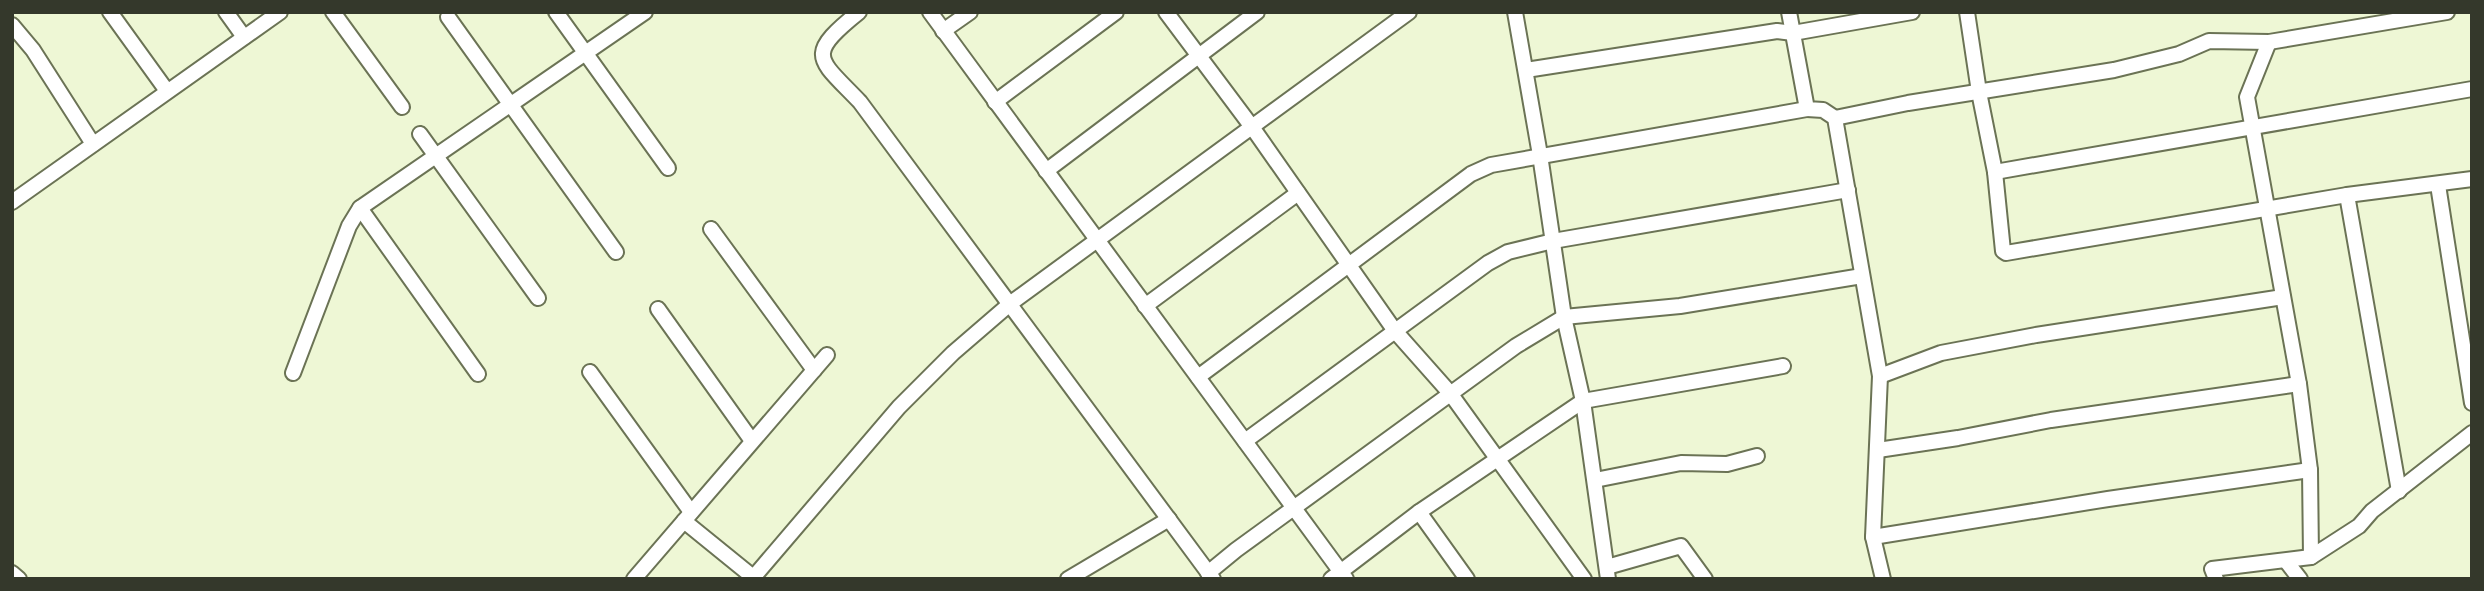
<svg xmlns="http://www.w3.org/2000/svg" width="2484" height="591" font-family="Manrope,sans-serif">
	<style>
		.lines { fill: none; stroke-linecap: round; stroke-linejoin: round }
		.minor-casing { stroke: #6b7355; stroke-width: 18 }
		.minor { stroke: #fff; stroke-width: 14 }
	</style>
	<rect width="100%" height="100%" fill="#eef7d5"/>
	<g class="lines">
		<defs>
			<g id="minor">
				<polyline points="110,12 167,91"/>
				<polyline points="226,12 244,37"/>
				<polyline points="333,12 402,107"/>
				<polyline points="556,12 668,168"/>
				<path d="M859,12C804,56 818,58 860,102L1213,579"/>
				<polyline points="930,12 1346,579"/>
				<polyline points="1166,12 1252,127 1395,331 1450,393 1584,579"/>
				<polyline points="1515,12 1540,155 1564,317 1583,401 1608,579"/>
				<polyline points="1789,12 1807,109 1823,110 1835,118 1880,376 1873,537 1883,579"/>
				<polyline points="1967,12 1979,92 1995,172 2003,251 2006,253 2347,195 2472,179"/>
				<polyline points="448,17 616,252"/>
				<polyline points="12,25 33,50 93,144"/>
				<polyline points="943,31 970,12"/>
				<polyline points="2269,42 2247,97 2299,384 2310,470 2311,557"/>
				<polyline points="1526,70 1777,31 1793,33 1912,12"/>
				<polyline points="995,102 1116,12"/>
				<polyline points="1835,118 1908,103 2114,70 2179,54 2209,41 2269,42 2447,12"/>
				<polyline points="420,134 538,298"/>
				<polyline points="1046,171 1257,12"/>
				<polyline points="1995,172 2472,89"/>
				<polyline points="2438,185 2472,403"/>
				<polyline points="2347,195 2399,491"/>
				<polyline points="12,202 280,12"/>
				<polyline points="360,208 478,374"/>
				<polyline points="711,229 814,370"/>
				<polyline points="1145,306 1298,193"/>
				<polyline points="658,309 752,441"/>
				<polyline points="590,372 691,512"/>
				<polyline points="293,373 349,226 360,208 645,12"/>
				<polyline points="1880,376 1941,353 2036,335 2283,297"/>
				<polyline points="1198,377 1471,174 1491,165 1807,109"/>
				<polyline points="1245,441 1488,263 1508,252 1553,241 1848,190"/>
				<polyline points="1878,450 1958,438 2051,420 2299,384"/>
				<polyline points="1595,480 1681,463 1727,464 1757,456"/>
				<polyline points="1419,512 1467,579"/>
				<polyline points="684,521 753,577"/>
				<polyline points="1873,537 2108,499 2310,470"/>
				<polyline points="2286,561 2300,579"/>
				<polyline points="1607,567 1681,546 1705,579"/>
				<polyline points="12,573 19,579"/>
				<polyline points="1208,573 1236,550 1516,346 1564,317 1680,306 1862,276"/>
				<polyline points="634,579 827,355"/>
				<polyline points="752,579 899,407 953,353 1011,303 1409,12"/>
				<polyline points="1068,579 1169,519"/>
				<polyline points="1331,579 1419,512 1583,401 1783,366"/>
				<polyline points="2216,579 2212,569 2311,557 2359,526 2372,511 2472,433"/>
			</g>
		</defs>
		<use href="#minor" class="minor-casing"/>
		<use href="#minor" class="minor"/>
	</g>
	<rect width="2484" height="591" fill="none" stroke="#34382b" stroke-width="28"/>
</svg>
